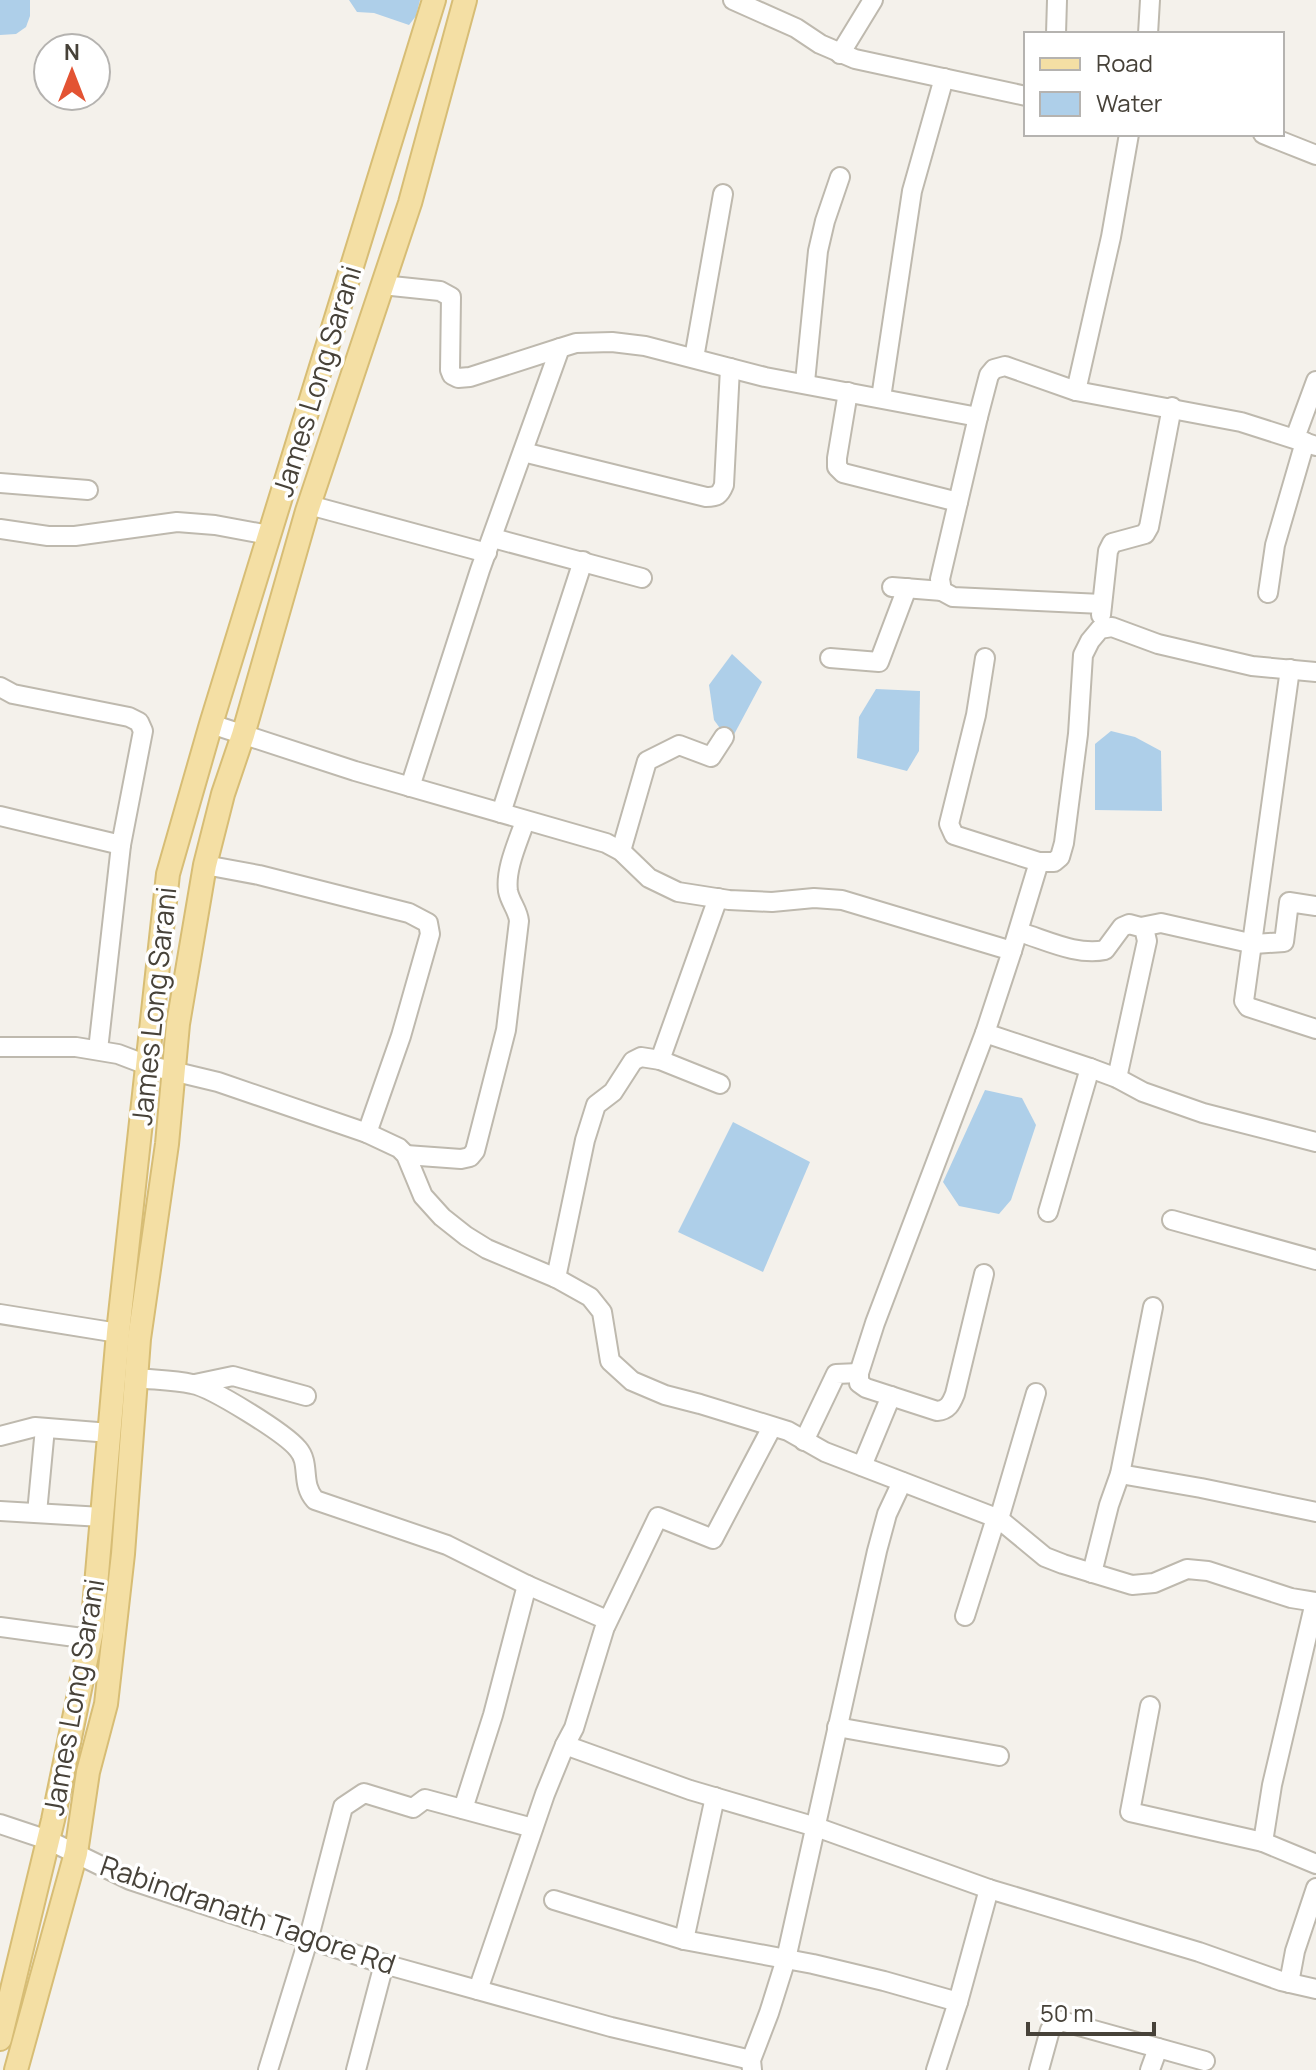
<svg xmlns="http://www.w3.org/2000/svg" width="1316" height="2070" font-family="Manrope,sans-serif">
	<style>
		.water { fill: #aecfe9 }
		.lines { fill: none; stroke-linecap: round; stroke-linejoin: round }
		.minor-casing { stroke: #beb9ae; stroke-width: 22 }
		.major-casing { stroke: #d7bd75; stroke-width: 26 }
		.minor { stroke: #fff; stroke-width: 18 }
		.major { stroke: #f4dfa4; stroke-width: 22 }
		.labels { text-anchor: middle; stroke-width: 7; stroke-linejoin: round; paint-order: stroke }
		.street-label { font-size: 28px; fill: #474239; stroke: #fff }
	</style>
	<rect width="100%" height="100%" fill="#f4f1eb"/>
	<g class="water">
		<polygon points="0,0 30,0 30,16 26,27 16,34 0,35"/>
		<polygon points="349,0 420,0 416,16 409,25 374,13 357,12"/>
		<polygon points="732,654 762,682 730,742 714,720 709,685"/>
		<polygon points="876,689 920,691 919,751 907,771 857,758 859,717"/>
		<polygon points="1111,731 1135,737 1161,751 1162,811 1095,810 1095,744"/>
		<polygon points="985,1090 1022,1098 1036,1125 1011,1200 999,1214 959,1206 943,1182"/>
		<polygon points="733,1122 810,1162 763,1272 678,1232"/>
	</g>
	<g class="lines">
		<defs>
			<g id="minor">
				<polyline points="733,0 796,28 820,44 855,59 1026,96"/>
				<polyline points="1056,34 1057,0"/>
				<polyline points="1148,34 1150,0"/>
				<polyline points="840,54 873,0"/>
				<polyline points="1263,134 1316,155"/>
				<polyline points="382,285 440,291 451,297 450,370 452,375 458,378 470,377 560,348"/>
				<polyline points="694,358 723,194"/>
				<polyline points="805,382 818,251 825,221 840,177"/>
				<polyline points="1076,391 1111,237 1129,134"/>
				<polyline points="848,392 837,458 837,467 843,473 958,502"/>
				<polyline points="881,398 912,191 944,78"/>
				<polyline points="978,417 940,579 942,591 953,597 1102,604"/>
				<polyline points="1295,438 1316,381"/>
				<path d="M523,452L706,497C717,497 720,495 724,485L730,368"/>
				<polyline points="0,483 88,490"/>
				<polyline points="309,505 487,553"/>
				<polyline points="0,529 48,536 75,536 177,522 215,525 269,535"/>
				<polyline points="493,538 642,578"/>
				<polyline points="892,587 942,591"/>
				<polyline points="1268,593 1275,545 1305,442"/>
				<polyline points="1101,615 1108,551 1112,543 1145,534 1149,527 1172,407"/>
				<polyline points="830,658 879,662 907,588"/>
				<polyline points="985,658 976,715 949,824 954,835 1039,862 1012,951"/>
				<polyline points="1290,669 1244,1001 1248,1007 1316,1029"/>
				<polyline points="0,687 13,694 129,717 139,722 143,731 121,845 98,1050"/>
				<polyline points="211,724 355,771 606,843 621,851 649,878 678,892 729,900 772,902 814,898 842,900 1012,951 985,1033 1090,1068 1117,1078 1143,1092 1203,1113 1316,1142"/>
				<polyline points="410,787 480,570 560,348 576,343 612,342 645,346 765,377 978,417 989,375 994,369 1005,366 1076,391 1241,422 1316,446"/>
				<polyline points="501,813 583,561"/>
				<polyline points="0,816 121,845"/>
				<polyline points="621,851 647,761 679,745 711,757 724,737"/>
				<polyline points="1039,862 1054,862 1060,857 1064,843 1078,734 1083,655 1090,641 1100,629 1112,627 1158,644 1252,666 1316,672"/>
				<polyline points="205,865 259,875 409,913 428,923 430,934 401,1036 367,1133"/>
				<polyline points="1141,927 1161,923 1254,944 1284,942 1289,902 1316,906"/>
				<path d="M1019,932C1046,940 1077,956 1105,950L1122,927L1129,924L1144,928L1147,941L1117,1078"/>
				<polyline points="0,1047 76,1047 118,1054 147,1065 218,1082 367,1133 399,1148 406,1155 423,1196 442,1217 466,1236 487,1249 556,1278 590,1297 602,1312 610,1361 632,1381 665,1395 700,1404 788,1431 825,1452 999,1519 1045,1557 1063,1564 1132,1585 1154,1583 1187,1569 1208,1571 1291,1598 1316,1602"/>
				<polyline points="660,1060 718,898"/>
				<path d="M406,1155L461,1159L470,1157L475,1151L506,1030L519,921C518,910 510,902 508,891C505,869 518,842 525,821"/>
				<polyline points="1048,1212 1090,1068"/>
				<polyline points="1172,1220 1316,1260"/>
				<path d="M984,1274L955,1394C951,1404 948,1410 937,1411L866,1388L859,1383V1373L875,1323L985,1033"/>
				<polyline points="556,1278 585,1140 596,1105 613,1092 633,1061 641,1057 660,1060 720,1084"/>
				<polyline points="0,1314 118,1333"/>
				<path d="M136,1378C154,1380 174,1380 192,1384C211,1387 285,1433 298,1449C311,1464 300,1483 315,1500L447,1545L527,1585L607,1620L574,1728L565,1745L690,1790L816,1827L989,1889L1199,1952L1281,1981L1316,1989"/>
				<polyline points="195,1384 233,1376 306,1396"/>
				<polyline points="0,1436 35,1427 110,1433"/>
				<polyline points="804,1441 836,1374 859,1373"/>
				<polyline points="862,1466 891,1396"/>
				<polyline points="1120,1474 1201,1488 1316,1512"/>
				<polyline points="0,1511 102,1517"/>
				<polyline points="37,1513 45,1428"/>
				<polyline points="999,1519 1036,1393"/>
				<polyline points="1092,1573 1109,1505 1120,1474 1153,1307"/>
				<polyline points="965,1616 996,1518"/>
				<polyline points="606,1625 658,1517 713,1539 772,1427"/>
				<polyline points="0,1627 90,1639"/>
				<polyline points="1150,1706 1130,1812 1263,1842 1316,1864"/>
				<polyline points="837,1727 999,1756"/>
				<polyline points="463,1809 493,1715 527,1585"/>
				<polyline points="0,1824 48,1840 130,1880 384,1964 611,2027 751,2060"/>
				<polyline points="1263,1842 1272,1785 1315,1602"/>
				<polyline points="554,1900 684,1940 813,1964 884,1981 958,2002"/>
				<polyline points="684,1940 715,1797"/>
				<polyline points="1289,1983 1295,1951 1316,1888"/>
				<polyline points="478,1990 545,1794 565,1745"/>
				<polyline points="268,2070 309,1937 343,1807 364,1793 413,1808 425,1799 533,1828"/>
				<polyline points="356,2070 384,1964"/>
				<polyline points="752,2070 751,2060 769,2013 786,1959 877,1551 887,1514 902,1482"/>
				<polyline points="936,2070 958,2002 989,1889"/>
				<polyline points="1039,2070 1050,2030 1061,2021 1205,2061"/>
				<polyline points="1150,2070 1158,2048"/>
			</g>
			<g id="major">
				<polyline points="0,2039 53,1820 92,1631 118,1333 168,874 211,724 434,0"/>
				<polyline points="16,2070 76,1853 88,1772 106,1704 123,1554 139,1339 167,1144 178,1024 205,865 223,794 243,735 307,511 410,203 465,0"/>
			</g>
		</defs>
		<use href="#minor" class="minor-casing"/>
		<use href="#major" class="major-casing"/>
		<use href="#minor" class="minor"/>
		<use href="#major" class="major"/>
	</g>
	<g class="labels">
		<g class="street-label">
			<text transform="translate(317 381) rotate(-73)" y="10">James Long Sarani</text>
			<text transform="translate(154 1006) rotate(-84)" y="10">James Long Sarani</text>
			<text transform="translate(74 1697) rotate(-80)" y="10">James Long Sarani</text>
			<text transform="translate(248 1915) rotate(19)" y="10">Rabindranath Tagore Rd</text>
		</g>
	</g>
	<rect x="1024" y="32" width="260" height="104" fill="#ffffff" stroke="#b5b3b0" stroke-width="2"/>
	<rect x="1040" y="58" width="40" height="12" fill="#f4dfa4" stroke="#b5b3b0" stroke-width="2"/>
	<text x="1096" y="72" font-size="24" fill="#474239">Road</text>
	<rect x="1040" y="92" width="40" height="24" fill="#aecfe9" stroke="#b5b3b0" stroke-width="2"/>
	<text x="1096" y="112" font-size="24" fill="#474239">Water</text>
	<g transform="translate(72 72)"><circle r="38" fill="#ffffff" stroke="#b5b3b0" stroke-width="2"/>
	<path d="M0-6L14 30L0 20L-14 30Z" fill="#e35333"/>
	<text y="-12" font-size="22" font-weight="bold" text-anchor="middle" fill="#474239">N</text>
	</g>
	<path d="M1028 2022v12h126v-12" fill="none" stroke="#474239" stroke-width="4"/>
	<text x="1040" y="2022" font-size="24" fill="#474239" stroke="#ffffff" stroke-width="6" paint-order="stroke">50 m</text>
</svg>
